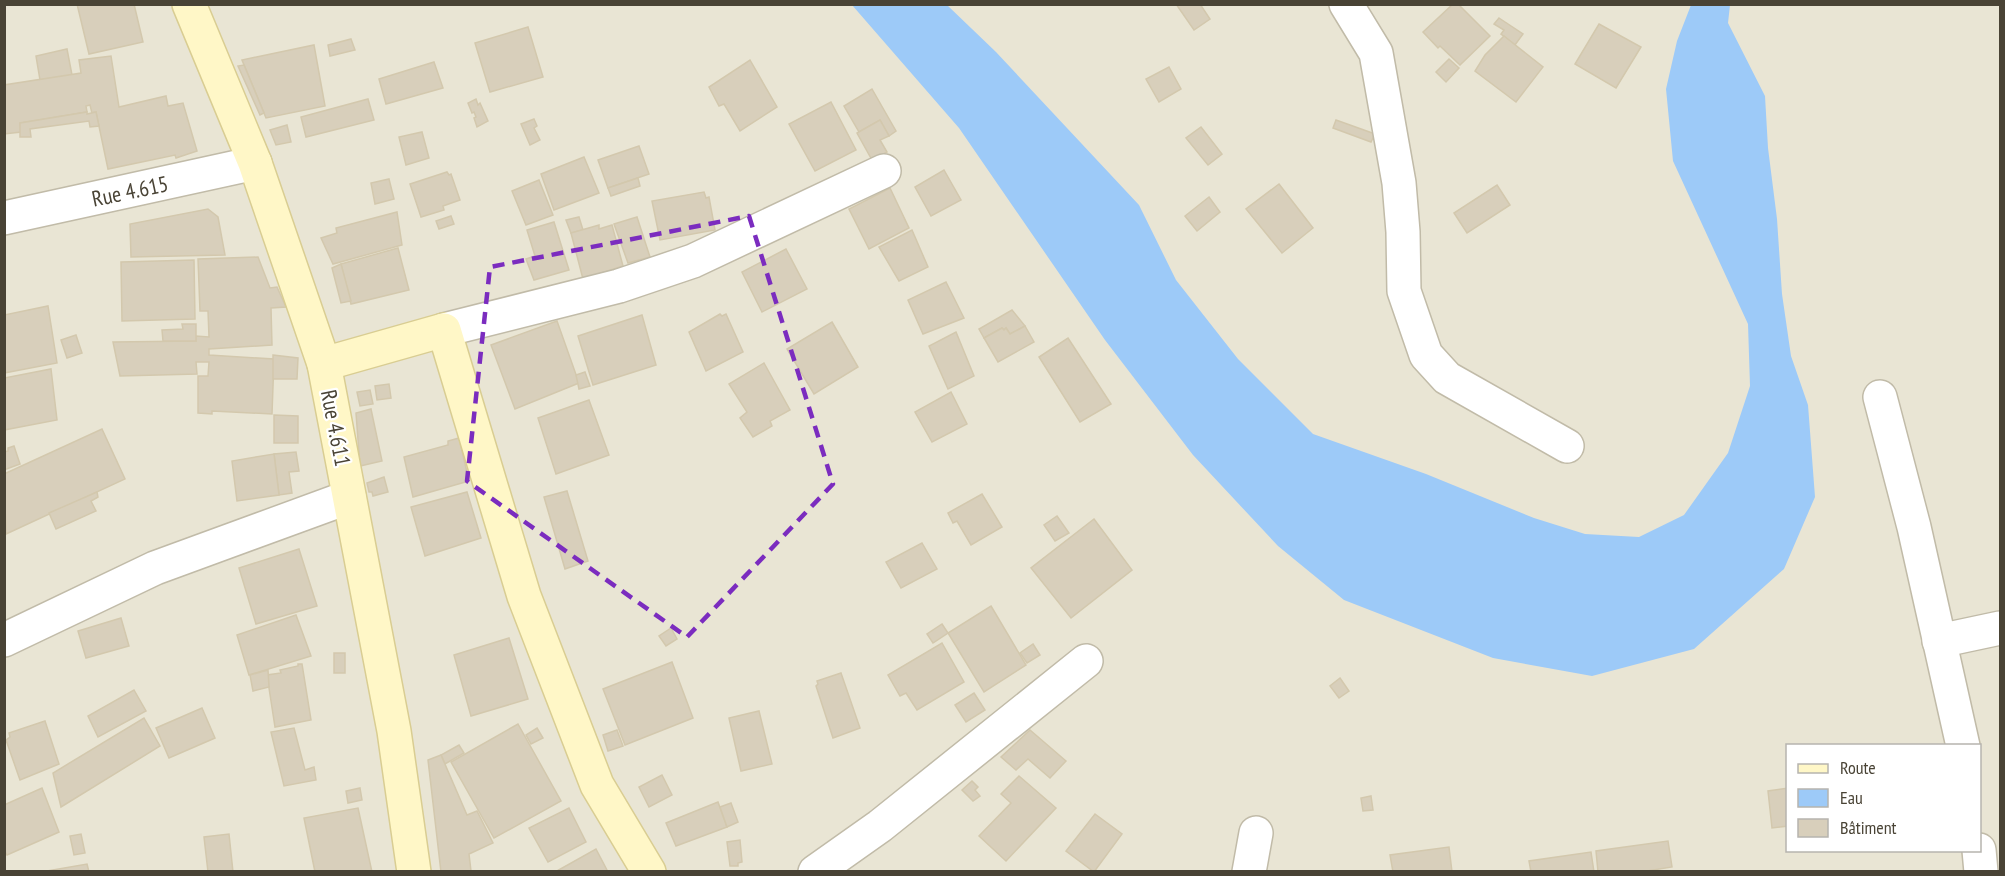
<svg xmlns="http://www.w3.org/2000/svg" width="2005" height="876" font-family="'PT Sans Narrow',sans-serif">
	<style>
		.residential { fill: #e9e5d4; fill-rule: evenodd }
		.water { fill: #9dcaf8 }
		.building { fill: #d8cfbb; stroke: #d3c8ad; stroke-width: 1.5 }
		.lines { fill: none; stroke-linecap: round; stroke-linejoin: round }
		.street-casing { stroke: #c1bba8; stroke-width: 36 }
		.secondary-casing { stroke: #d9cd92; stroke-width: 36 }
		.street { stroke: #fff; stroke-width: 33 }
		.secondary { stroke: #fff7c7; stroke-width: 33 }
		.marked { fill: none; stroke: #7b2cbf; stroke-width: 4.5; stroke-dasharray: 12 8; stroke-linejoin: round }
		.labels { text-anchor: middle; stroke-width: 4.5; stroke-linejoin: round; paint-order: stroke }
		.street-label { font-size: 22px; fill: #494335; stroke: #fff }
	</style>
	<rect width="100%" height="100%" fill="#f5f2e7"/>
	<path class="residential" d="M5,5H2000V871L5,872ZM1788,746H1980V850H1788Z"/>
	<polygon class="water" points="852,5 947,5 996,52 1139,205 1176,280 1238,359 1313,434 1426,474 1534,518 1585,534 1639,537 1684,515 1728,453 1750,386 1748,324 1673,161 1666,89 1677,41 1691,5 1730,5 1728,23 1765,96 1768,148 1777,219 1782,294 1791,356 1808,405 1815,497 1784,569 1694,649 1592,676 1493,658 1344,600 1278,546 1193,455 1105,340 959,128"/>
	<g class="building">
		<polygon points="77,4 134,4 143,42 89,54"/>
		<polygon points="1176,4 1200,4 1210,19 1194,30"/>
		<polygon points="1453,4 1458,4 1490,36 1460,65 1440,46 1438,48 1423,32"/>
		<polygon points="1499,18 1523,34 1515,45 1501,34 1504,30 1494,24"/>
		<polygon points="1599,24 1641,47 1616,88 1575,64"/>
		<polygon points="528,27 543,77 490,92 475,43"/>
		<polygon points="1504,36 1543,67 1516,102 1475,71 1485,55"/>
		<polygon points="351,39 355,50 330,56 328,45"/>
		<polygon points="314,45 325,106 266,118 242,60"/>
		<polygon points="67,49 72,75 40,80 36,56"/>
		<polygon points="111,56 119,107 166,96 168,106 183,103 197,151 176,158 175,155 108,169 96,112 92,113 90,105 86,106 87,112 20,123 21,132 4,134 4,85 81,73 79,60"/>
		<polygon points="1449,59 1459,68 1446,82 1436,72"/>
		<polygon points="750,60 777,107 740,131 724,104 719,106 709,87"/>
		<polygon points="434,62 443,88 386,104 379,79"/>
		<polygon points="244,65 264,113 260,115 238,66"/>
		<polygon points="1169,67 1181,89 1159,102 1146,79"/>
		<polygon points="872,89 896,131 889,136 880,120 859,132 844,106"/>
		<polygon points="368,99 374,120 306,137 301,117"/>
		<polygon points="476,99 478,105 480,103 488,121 477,127 474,118 476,117 474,112 472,113 468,103"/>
		<polygon points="831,102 856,150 815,171 789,124"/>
		<polygon points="87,112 87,114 96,112 99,126 90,127 89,121 30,129 31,137 20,137 20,123"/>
		<polygon points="534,119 537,126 534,128 540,140 530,145 521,124"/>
		<polygon points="880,120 889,136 880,140 887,152 872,160 857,133"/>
		<polygon points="1336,120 1375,134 1371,142 1333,128"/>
		<polygon points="287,125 291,142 276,145 270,130"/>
		<polygon points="1201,127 1222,154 1208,165 1186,138"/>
		<polygon points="422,132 429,158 406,165 399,137"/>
		<polygon points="639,146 649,174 608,188 598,160"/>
		<polygon points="584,157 599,193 554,210 541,174"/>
		<polygon points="944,170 961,200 931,216 915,187"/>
		<polygon points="447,172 449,175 451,174 460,200 443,206 444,210 421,217 410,184"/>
		<polygon points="638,178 640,186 611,196 608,188"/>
		<polygon points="389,179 394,199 375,204 371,183"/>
		<polygon points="539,180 553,215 526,225 512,191"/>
		<polygon points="1279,184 1313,228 1282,253 1246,209"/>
		<polygon points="1497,185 1510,205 1467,233 1454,213"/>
		<polygon points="890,188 909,228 869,249 849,209"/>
		<polygon points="704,192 706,198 709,197 715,230 660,240 652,201"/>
		<polygon points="1209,197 1220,212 1197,231 1185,216"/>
		<polygon points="208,209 218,217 225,255 131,257 130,224"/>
		<polygon points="397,212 402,245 333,264 321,238 337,233 336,228"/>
		<polygon points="451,216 454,224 439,229 436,221"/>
		<polygon points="579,217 583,230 571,233 566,220"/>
		<polygon points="637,217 650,257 628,263 614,224"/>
		<polygon points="554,222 569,270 534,280 526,259 535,256 527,230"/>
		<polygon points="599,225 599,229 612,225 623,266 583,279 571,233"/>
		<polygon points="912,230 928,267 899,281 879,247"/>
		<polygon points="398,248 409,290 351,304 341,264"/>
		<polygon points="786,249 807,289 762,312 742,272"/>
		<polygon points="258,257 270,288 277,287 286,307 271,308 272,345 209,349 209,355 274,359 272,414 212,411 212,414 198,413 198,376 208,376 209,362 196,362 197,374 120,376 113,342 196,341 196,336 209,337 208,311 200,311 198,259"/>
		<polygon points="194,260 195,319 122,321 121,262"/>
		<polygon points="341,264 351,301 341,303 332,268"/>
		<polygon points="946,282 964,318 923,334 908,300"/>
		<polygon points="48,306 57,363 4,373 4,315"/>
		<polygon points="1012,310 1025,326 1010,334 1006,328 1004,330 1002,328 984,338 979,329"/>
		<polygon points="720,314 722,316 726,314 743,352 706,371 689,332"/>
		<polygon points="642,315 656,365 593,385 578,336"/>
		<polygon points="557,321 579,383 515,409 491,345"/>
		<polygon points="832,322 858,367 814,394 787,349"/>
		<polygon points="182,324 196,324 196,341 163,341 162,330 183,329"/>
		<polygon points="1025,326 1034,342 998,362 984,338 1002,328 1004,330 1006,328 1010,334"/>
		<polygon points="956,332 974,376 948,389 929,346"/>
		<polygon points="76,335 82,353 67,358 61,340"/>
		<polygon points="1068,338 1111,404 1080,422 1039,357"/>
		<polygon points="273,355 298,358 297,379 273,379"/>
		<polygon points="764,363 790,410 770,421 772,426 753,437 740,418 747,412 729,384"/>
		<polygon points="51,369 57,420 4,430 4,378"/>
		<polygon points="585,372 590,386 579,389 576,375"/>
		<polygon points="389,384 391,398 377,400 375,386"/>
		<polygon points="370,390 373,404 360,406 357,392"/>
		<polygon points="951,392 967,424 932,442 915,412"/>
		<polygon points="589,400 609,455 556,474 538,418"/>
		<polygon points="371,409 382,461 360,466 356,413"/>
		<polygon points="274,415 298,416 298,443 274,443"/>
		<polygon points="102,429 125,479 6,534 4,474"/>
		<polygon points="459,438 469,481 413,497 404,457 448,445 448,441"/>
		<polygon points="14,446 20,464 4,470 4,452 8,451 8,448"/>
		<polygon points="296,452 299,471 289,472 292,493 279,495 274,454"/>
		<polygon points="274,454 279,495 237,501 232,461"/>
		<polygon points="384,477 388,492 373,496 372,492 369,492 367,483"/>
		<polygon points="567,491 588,561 565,569 544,497"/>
		<polygon points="97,492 98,497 91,501 96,511 56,529 49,513"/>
		<polygon points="467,492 481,538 425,556 411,507"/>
		<polygon points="982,494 1002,527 971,545 957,521 953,523 948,513"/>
		<polygon points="1057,516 1069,533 1055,541 1044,525"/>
		<polygon points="1094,519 1132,570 1071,618 1031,568"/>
		<polygon points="922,543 937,569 901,588 886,562"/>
		<polygon points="299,549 317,606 256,624 239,568"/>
		<polygon points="991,606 1026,665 984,692 948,633"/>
		<polygon points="296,615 311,656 249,675 237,635"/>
		<polygon points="121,618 129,646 86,658 78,631"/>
		<polygon points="942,624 948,633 933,643 927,634"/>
		<polygon points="671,628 677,639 666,646 659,636"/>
		<polygon points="509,638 528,699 471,716 454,655"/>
		<polygon points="942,643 964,682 917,710 906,693 900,696 888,675"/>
		<polygon points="1033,644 1040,655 1027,663 1020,653"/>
		<rect x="334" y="653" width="11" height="20"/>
		<polygon points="672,662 693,718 625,745 603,689"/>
		<polygon points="298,664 302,664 311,720 275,727 267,675 281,673 280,670 298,666"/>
		<polygon points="268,670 269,687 253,691 250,675"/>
		<polygon points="841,673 860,728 833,738 816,686 818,684 817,681"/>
		<polygon points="1340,678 1349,691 1339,698 1330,686"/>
		<polygon points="134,690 146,711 98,737 88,716"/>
		<polygon points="974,693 985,710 966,722 955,705"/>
		<polygon points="202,708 215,738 169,758 156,728"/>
		<polygon points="759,711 772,764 741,771 729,718"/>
		<polygon points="144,718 160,746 61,807 53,773"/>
		<polygon points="45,721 59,764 20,780 6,740 10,737 9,733"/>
		<polygon points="518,724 561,801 494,838 451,762"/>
		<polygon points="294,728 305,770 314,767 316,780 284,786 271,732"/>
		<polygon points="537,728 543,738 531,744 526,735"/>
		<polygon points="617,730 623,746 608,751 603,735"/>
		<polygon points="1030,730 1066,761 1050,778 1028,759 1016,770 1001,757"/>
		<polygon points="459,745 464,753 445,764 441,755"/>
		<polygon points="441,755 467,815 477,811 493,843 469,854 471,871 474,872 441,872 428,760"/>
		<polygon points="662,775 672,795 649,807 639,787"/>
		<polygon points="1019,776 1056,808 1006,861 979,836 1011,803 1001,794"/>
		<polygon points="972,781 978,787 975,790 980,796 973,801 962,790"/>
		<polygon points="42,788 59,832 7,855 4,850 4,805"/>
		<polygon points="360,788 362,800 348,803 346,791"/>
		<polygon points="1788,788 1788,826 1772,828 1768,791"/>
		<polygon points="1371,796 1373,810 1363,811 1361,798"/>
		<polygon points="718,802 727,827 676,846 666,823"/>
		<polygon points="731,803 738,822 727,827 720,807"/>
		<polygon points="358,808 372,872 315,872 304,818"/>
		<polygon points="569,808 586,842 548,862 529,828"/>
		<polygon points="1095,814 1122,834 1094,872 1066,851"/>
		<polygon points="81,834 85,853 74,855 70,836"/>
		<polygon points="229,834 233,872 208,872 204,837"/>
		<polygon points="740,840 742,862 738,863 738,866 730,866 727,842"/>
		<polygon points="1668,841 1672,867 1641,872 1598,872 1596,851"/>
		<polygon points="1449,847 1452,872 1393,872 1390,855"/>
		<polygon points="596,849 608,872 555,872"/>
		<polygon points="1591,852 1594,872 1531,872 1529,861"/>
		<polygon points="87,864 89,872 47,871"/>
	</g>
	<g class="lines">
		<defs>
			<g id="street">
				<polyline points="1346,4 1376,53 1399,183 1403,232 1404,291 1426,355 1447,378 1567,446"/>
				<polyline points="4,218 255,163"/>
				<polyline points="444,330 619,286 693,261 884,171"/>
				<polyline points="1880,397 1914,527 1963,746"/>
				<polyline points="4,640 155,568 349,497"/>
				<polyline points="1939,641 2000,628"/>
				<polyline points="1979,850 1981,872"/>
				<polyline points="815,872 880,826 1086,661"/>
				<polyline points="1249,872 1256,833"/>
			</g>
			<g id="secondary">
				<polyline points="189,4 255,163 324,364 394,731 414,872"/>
				<polyline points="324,364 444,330 524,596 597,785 649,872"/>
			</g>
		</defs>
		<use href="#street" class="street-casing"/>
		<use href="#secondary" class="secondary-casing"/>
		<use href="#street" class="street"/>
		<use href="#secondary" class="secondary"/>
	</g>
	<path class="marked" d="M749,216L833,484L687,637L467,481L490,267Z"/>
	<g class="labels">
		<g class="street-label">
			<text transform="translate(130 191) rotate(-12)" y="8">Rue 4.615</text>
			<text transform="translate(336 428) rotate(79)" y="8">Rue 4.611</text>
		</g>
	</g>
	<rect width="2005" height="876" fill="none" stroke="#494335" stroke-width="12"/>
	<rect x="1786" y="744" width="195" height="108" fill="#ffffff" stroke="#b6b4ae" stroke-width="1.5"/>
	<rect x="1798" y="764" width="30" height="9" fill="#fff7c7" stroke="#b6b4ae" stroke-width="1.5"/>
	<text x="1840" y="774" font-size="18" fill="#494335">Route</text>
	<rect x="1798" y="789" width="30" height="18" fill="#9dcaf8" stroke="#b6b4ae" stroke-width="1.5"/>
	<text x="1840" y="804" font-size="18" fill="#494335">Eau</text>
	<rect x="1798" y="819" width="30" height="18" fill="#d8cfbb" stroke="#b6b4ae" stroke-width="1.5"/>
	<text x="1840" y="834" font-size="18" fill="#494335">Bâtiment</text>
</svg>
